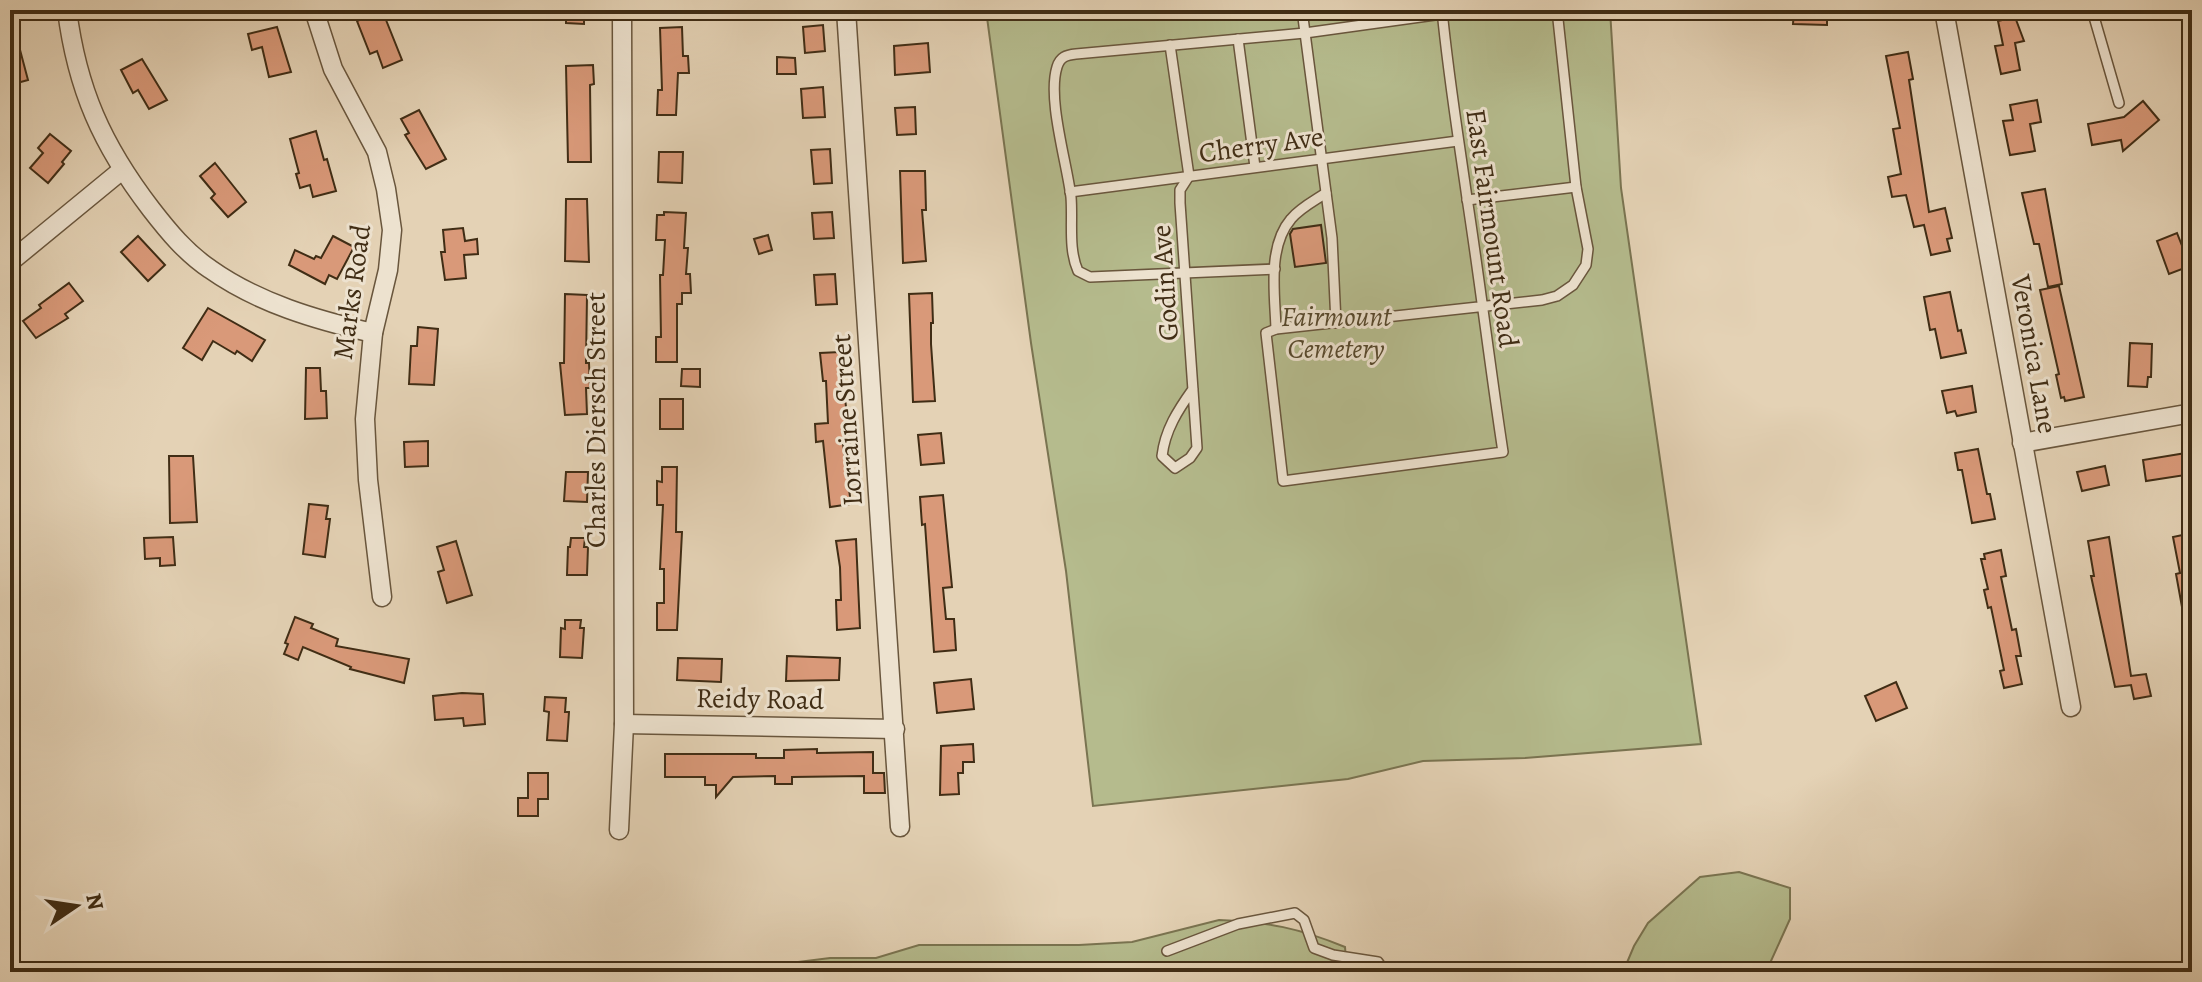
<svg xmlns="http://www.w3.org/2000/svg" width="2202" height="982" font-family="Alegreya,serif">
	<style>
		.green { fill: #b5bb8d; stroke: #7a7451; stroke-width: 2 }
		.building { fill: #d99979; stroke: #402d15; stroke-width: 2 }
		.lines { fill: none; stroke-linecap: round; stroke-linejoin: round }
		.service-casing { stroke: #69563d; stroke-width: 12 }
		.minor-casing { stroke: #69563d; stroke-width: 21 }
		.service { stroke: #ede2cf; stroke-width: 9 }
		.minor { stroke: #ede2cf; stroke-width: 18 }
		.labels { text-anchor: middle; stroke-width: 6; stroke-linejoin: round; paint-order: stroke }
		.street-label { font-size: 28px; fill: #402d15; stroke: #ede2cf }
		.park-label { font-size: 28px; font-style: italic; fill: #57492d; stroke: #ede2cf }
	</style>
	<rect width="100%" height="100%" fill="#e4d2b5"/>
	<filter id="stains"><feTurbulence type="fractalNoise" baseFrequency=".0025" numOctaves="4"/><feColorMatrix values="0 0 0 0 .2 0 0 0 0 .09 0 0 0 0 .02 0 0 0 .5 -.17"/></filter>
	<radialGradient id="worn" r=".72"><stop offset=".6" stop-color="#630" stop-opacity="0"/><stop offset="1" stop-color="#630" stop-opacity=".3"/></radialGradient>
	<g class="green">
		<polygon points="986,10 1610,10 1621,188 1701,744 1525,758 1423,761 1348,779 1093,806 1066,571 1031,343"/>
		<polygon points="1739,872 1790,888 1790,919 1766,972 1623,972 1634,946 1648,923 1700,877"/>
		<path d="M1219,920C1268,922 1299,928 1345,947L1347,972H718L830,958H876L919,945H1079L1132,942Z"/>
	</g>
	<g class="building">
		<polygon points="382,10 402,60 383,68 377,51 370,54 357,21"/>
		<polygon points="566,10 584,10 584,24 566,23"/>
		<polygon points="1794,10 1827,10 1827,25 1793,24"/>
		<polygon points="2015,17 2024,41 2015,43 2020,70 2001,74 1995,46 2003,45 1998,21"/>
		<polygon points="823,25 825,51 805,53 803,27"/>
		<polygon points="277,27 291,72 269,77 262,47 252,50 248,34"/>
		<polygon points="682,27 683,56 688,56 689,73 678,73 676,115 657,115 658,90 662,90 660,28"/>
		<polygon points="15,31 28,80 10,85 10,32"/>
		<polygon points="928,43 930,72 895,75 894,46"/>
		<polygon points="1908,52 1913,79 1909,80 1929,212 1945,208 1952,238 1947,239 1950,251 1931,255 1924,225 1914,227 1906,195 1892,197 1888,177 1901,174 1893,129 1900,128 1886,56"/>
		<polygon points="777,57 795,58 796,74 777,74"/>
		<polygon points="142,59 167,100 149,109 138,90 133,93 121,70"/>
		<polygon points="593,65 594,84 590,85 591,162 568,162 566,66"/>
		<polygon points="823,87 825,117 803,118 801,89"/>
		<polygon points="2037,100 2041,122 2030,124 2035,151 2010,155 2003,121 2013,120 2010,105"/>
		<polygon points="2143,101 2159,120 2123,151 2121,140 2092,145 2088,124 2124,117"/>
		<polygon points="915,107 916,134 897,135 895,108"/>
		<polygon points="419,110 446,159 426,169 405,135 409,133 401,119"/>
		<polygon points="316,131 324,160 327,159 336,191 313,197 310,185 300,188 296,174 299,173 290,139"/>
		<polygon points="50,134 71,151 62,162 64,164 48,183 30,168 43,153 38,148"/>
		<polygon points="830,149 832,183 814,184 811,150"/>
		<polygon points="659,152 683,152 682,183 658,182"/>
		<polygon points="215,163 246,202 228,217 211,198 215,194 200,176"/>
		<polygon points="900,171 925,171 926,210 922,210 926,261 903,263"/>
		<polygon points="2045,189 2062,284 2048,287 2039,244 2034,244 2022,193"/>
		<polygon points="566,199 587,199 589,262 565,261"/>
		<polygon points="664,212 686,213 684,248 688,248 686,274 690,274 691,293 682,293 682,304 677,304 677,362 656,362 656,337 661,337 660,275 663,275 665,240 656,240 657,215 664,215"/>
		<polygon points="832,212 834,238 814,239 812,213"/>
		<polygon points="1321,225 1326,263 1295,267 1290,234 1293,229"/>
		<polygon points="463,228 465,241 477,239 478,254 464,255 466,278 445,280 441,252 445,252 443,230"/>
		<polygon points="2177,233 2190,266 2169,274 2157,241"/>
		<polygon points="768,235 772,250 759,254 754,239"/>
		<polygon points="138,236 165,265 148,281 121,252"/>
		<polygon points="333,236 354,247 337,279 329,275 325,284 289,265 295,250 314,259 316,256 321,258"/>
		<polygon points="835,274 837,304 816,305 814,275"/>
		<polygon points="69,283 83,301 65,314 68,318 36,338 23,321 41,308 39,305"/>
		<polygon points="2059,286 2084,397 2065,401 2064,397 2061,398 2056,375 2059,374 2040,290"/>
		<polygon points="1950,292 1958,331 1961,330 1966,353 1941,358 1935,329 1930,330 1924,297"/>
		<polygon points="932,293 933,323 931,323 931,344 935,401 913,402 909,294"/>
		<polygon points="565,294 587,295 586,363 589,363 590,388 586,388 587,414 565,415 560,363 564,363"/>
		<polygon points="208,308 265,340 252,361 237,351 235,354 213,341 202,360 183,348"/>
		<polygon points="418,327 438,329 434,385 409,384 411,346 417,346"/>
		<polygon points="2130,343 2152,344 2151,377 2148,377 2147,387 2128,386"/>
		<polygon points="840,352 850,444 843,444 851,504 830,507 823,441 816,442 815,424 828,423 826,381 823,381 820,353"/>
		<polygon points="306,368 320,368 321,391 326,391 327,418 305,419"/>
		<polygon points="682,369 700,369 700,387 681,386"/>
		<polygon points="1972,386 1976,412 1957,416 1955,411 1947,413 1942,391"/>
		<rect x="660" y="399" width="23" height="30"/>
		<polygon points="941,433 944,463 921,465 918,435"/>
		<polygon points="428,441 428,466 405,467 404,442"/>
		<polygon points="1978,449 1987,494 1990,494 1995,519 1972,523 1962,470 1958,470 1955,453"/>
		<polygon points="2192,452 2192,474 2146,481 2143,460"/>
		<polygon points="169,456 193,456 197,522 170,523"/>
		<polygon points="2105,466 2109,485 2082,491 2077,472"/>
		<polygon points="662,467 677,467 676,532 682,532 677,630 657,630 657,603 664,603 664,569 660,569 663,505 657,505 657,481 662,482"/>
		<polygon points="566,472 588,472 587,502 564,501"/>
		<polygon points="943,495 952,587 943,588 946,619 954,619 956,650 934,652 925,524 922,525 920,497"/>
		<polygon points="309,504 328,506 326,519 330,519 325,557 303,554"/>
		<polygon points="2192,533 2192,618 2184,618 2176,574 2180,573 2173,537"/>
		<polygon points="173,537 175,565 160,566 160,558 145,559 144,538"/>
		<polygon points="2109,537 2131,676 2146,674 2151,696 2134,699 2131,685 2115,687 2091,576 2094,576 2088,541"/>
		<polygon points="571,538 585,538 584,547 588,547 587,575 567,575 568,547 570,547"/>
		<polygon points="856,539 860,628 837,630 836,600 841,600 840,567 836,541"/>
		<polygon points="456,541 472,595 447,603 438,572 444,570 437,547"/>
		<polygon points="2001,550 2006,576 2001,577 2012,630 2016,629 2021,656 2016,656 2022,684 2004,688 2000,671 2004,670 1991,607 1988,608 1984,590 1988,589 1981,559 1985,559 1984,554"/>
		<polygon points="295,617 313,624 311,628 338,639 336,646 409,659 404,683 350,669 351,667 303,647 298,660 284,654 288,644 285,643"/>
		<polygon points="565,620 581,620 580,628 584,628 582,658 560,657 561,628 565,629"/>
		<polygon points="787,656 840,658 839,680 786,681"/>
		<polygon points="678,658 722,659 721,682 677,680"/>
		<polygon points="971,679 974,709 937,713 934,683"/>
		<polygon points="1896,682 1907,708 1876,721 1865,696"/>
		<polygon points="462,693 483,694 485,724 464,726 463,718 435,720 433,696"/>
		<polygon points="545,697 566,698 565,712 569,712 567,741 547,740 549,712 544,711"/>
		<polygon points="973,744 974,762 963,762 963,773 958,773 959,794 940,795 941,746"/>
		<polygon points="817,749 817,753 873,752 873,773 884,773 885,793 864,793 864,776 792,777 792,784 775,784 775,776 733,777 716,797 716,785 705,785 705,777 665,777 665,754 756,754 756,758 784,758 784,750"/>
		<polygon points="528,773 548,773 548,799 538,799 538,816 518,816 518,798 528,798"/>
	</g>
	<g class="lines">
		<defs>
			<g id="service">
				<polyline points="1302,10 1332,238 1336,323"/>
				<path d="M1442,10C1448,73 1458,135 1467,198C1480,282 1490,367 1503,452L1283,481L1266,333L1276,329L1542,300L1557,296L1573,285L1586,265L1588,249L1576,187L1557,10"/>
				<polyline points="2092,10 2119,103"/>
				<polyline points="1238,39 1255,167"/>
				<polyline points="1170,45 1189,176"/>
				<path d="M1189,176L1180,190V203L1197,448L1190,458L1175,468L1162,456C1165,430 1178,410 1193,389"/>
				<polyline points="1070,192 1458,141"/>
				<polyline points="1467,200 1576,187"/>
				<path d="M1275,269L1090,277L1078,271C1068,249 1073,221 1071,197C1067,163 1047,99 1057,67C1060,57 1066,55 1076,54L1305,33L1442,14"/>
				<path d="M1276,329C1275,295 1267,247 1291,219C1300,208 1314,201 1326,193"/>
				<polyline points="1167,951 1238,924 1295,913 1304,920 1314,948 1333,955 1378,962 1385,972"/>
			</g>
			<g id="minor">
				<path d="M67,10C77,89 102,145 151,209C168,231 186,253 210,269C258,303 316,320 373,333"/>
				<polyline points="314,10 333,69 377,152 386,189 392,230 388,270 373,333 365,419 368,480 382,597"/>
				<polyline points="846,10 900,827"/>
				<polyline points="1944,10 2071,707"/>
				<polyline points="10,262 122,170"/>
				<polyline points="2022,443 2192,413"/>
				<polyline points="624,724 895,729"/>
				<polyline points="619,830 624,724 622,10"/>
			</g>
		</defs>
		<use href="#service" class="service-casing"/>
		<use href="#minor" class="minor-casing"/>
		<use href="#service" class="service"/>
		<use href="#minor" class="minor"/>
	</g>
	<g class="labels">
		<g class="street-label">
			<text transform="translate(1261 144) rotate(-8)" y="10">Cherry Ave</text>
			<text transform="translate(1493 228) rotate(82)" y="10">East Fairmount Road</text>
			<text transform="translate(1164 283) rotate(-94)" y="10">Godin Ave</text>
			<text transform="translate(351 292) rotate(-82)" y="10">Marks Road</text>
			<text transform="translate(2035 354) rotate(80)" y="10">Veronica Lane</text>
			<text transform="translate(595 420) rotate(-90)" y="10">Charles Diersch Street</text>
			<text transform="translate(846 420) rotate(-94)" y="10">Lorraine Street</text>
			<text transform="translate(760 698) rotate(1)" y="10">Reidy Road</text>
		</g>
		<g class="park-label">
			<text x="1336" y="326">Fairmount<tspan x="1336" dy="32">Cemetery</tspan></text>
		</g>
	</g>
	<rect width="2202" height="982" fill="none" stroke="#e4d2b5" stroke-width="40"/>
	<rect x="12" y="12" width="2178" height="958" fill="none" stroke="#402d15" stroke-width="4"/>
	<rect x="20" y="20" width="2162" height="942" fill="none" stroke="#402d15" stroke-width="2"/>
	<g transform="translate(76 906) rotate(77)" stroke="#ede2cf" stroke-width="6" paint-order="stroke">
	<path d="M0-6L14 30L0 20L-14 30Z" fill="#402d15"/>
	<text y="-12" font-size="22" font-weight="bold" text-anchor="middle" fill="#402d15">N</text>
	</g>
	<rect width="100%" height="100%" filter="url(#stains)"/>
	<rect width="100%" height="100%" fill="url(#worn)"/>
</svg>
